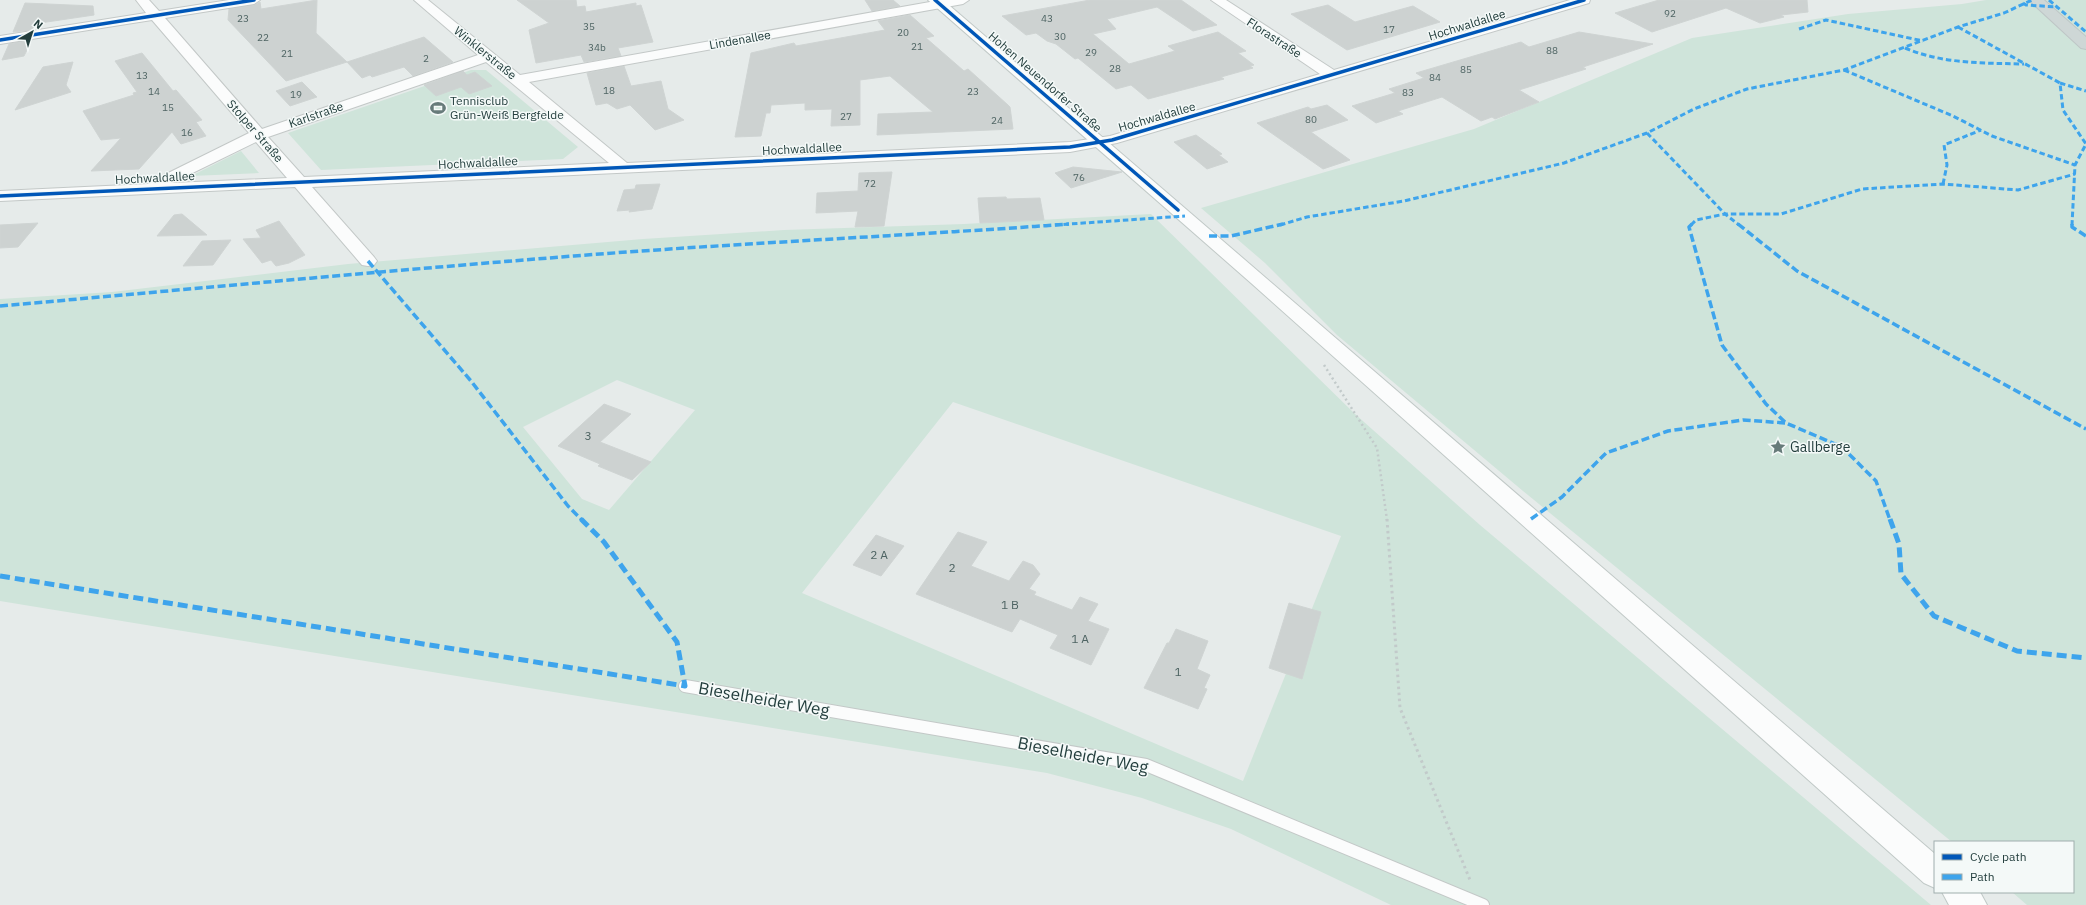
<svg xmlns="http://www.w3.org/2000/svg" width="2086" height="905" font-family="'IBM Plex Sans',sans-serif">
	<style>
		.green { fill: #cfe4da; fill-rule: evenodd }
		.building { fill: #cdd2d1; stroke: #cfd4d3 }
		.lines { fill: none; stroke-linecap: round; stroke-linejoin: round }
		.lane-casing { stroke: #c3c8c7; stroke-width: 14 }
		.street-casing { stroke: #c3c8c7; stroke-width: 2 }
		.secondary-casing { stroke: #c1c9c7; stroke-width: 2 }
		.primary-casing { stroke: #bec6c6; stroke-width: 2 }
		.path-far1 { stroke: #c2caca; stroke-width: 2.5; stroke-dasharray: 2 3; stroke-linecap: butt }
		.path { stroke: #c2caca; stroke-width: 3; stroke-dasharray: 2.5 3.5; stroke-linecap: butt }
		.lane { stroke: #fbfcfc; stroke-width: 12 }
		.street { fill: #fbfcfc; fill-rule: evenodd }
		.secondary { fill: #fbfcfc; fill-rule: evenodd }
		.primary { fill: #ced7d6; fill-rule: evenodd }
		.quiet-far2 { stroke: #3ea4ec; stroke-width: 3; stroke-dasharray: 5.5 3; stroke-linecap: butt }
		.quiet-far1 { stroke: #3ea4ec; stroke-width: 3.5; stroke-dasharray: 8 3.5; stroke-linecap: butt }
		.quiet { stroke: #3ea4ec; stroke-width: 5; stroke-dasharray: 10 5; stroke-linecap: butt }
		.cycleway-casing { stroke: #f4f9f8; stroke-width: 5.5 }
		.cycleway { stroke: #0057b8; stroke-width: 3.5 }
		.labels { text-anchor: middle; stroke-width: 3; stroke-linejoin: round; paint-order: stroke }
		.far-number-label { font-size: 10px; fill: #4e6463 }
		.far-street-label { font-size: 12px; fill: #233e3d; stroke: #f4f9f8 }
		.far-poi-label { font-size: 12px; fill: #233e3d; stroke: #f4f9f8; text-anchor: start }
		.number-label { font-size: 12px; fill: #4e6463 }
		.poi-label { font-size: 14px; fill: #233e3d; stroke: #f4f9f8; text-anchor: start }
		.near-street-label { font-size: 17px; fill: #233e3d; stroke: #f4f9f8 }
	</style>
	<rect width="100%" height="100%" fill="#e6ebea"/>
	<g class="green">
		<polygon points="1986,0 2086,0 2086,905 2027,905 2012,892 2073,892 2073,842 1952,842 1523,491 1337,335 1265,263 1201,208 1474,129 1692,38 1848,14 1962,4"/>
		<polygon points="471,70 486,70 578,147 563,159 321,170 288,133"/>
		<polygon points="241,151 259,173 191,176"/>
		<path d="M1151,214L1355,414L1480,525L1931,905H1391L1231,829L1142,798L1047,773L0,601V299L112,292L348,264L643,239L784,230L964,224ZM617,380L695,410L609,510L582,499L523,427ZM953,402L1341,536L1243,781L802,593Z"/>
	</g>
	<g class="building">
		<polygon points="317,0 316,33 347,62 286,81 228,20 229,9 254,5 260,2 261,9"/>
		<polygon points="517,0 576,0 577,7 585,6 586,12 636,3 636,6 641,5 653,42 618,48 621,56 584,62 581,55 536,63 529,30 549,23"/>
		<polygon points="865,0 893,0 900,6 872,11"/>
		<polygon points="1090,0 1181,0 1217,25 1193,31 1157,7 1107,19 1116,29 1093,34 1129,64 1175,51 1168,46 1218,32 1246,51 1238,53 1254,65 1250,66 1253,68 1221,77 1224,79 1148,99 1131,85 1116,89 1078,58 1075,59 1056,44 1047,41 1036,33 1026,35 1002,16"/>
		<polygon points="1659,0 1807,0 1808,12 1781,15 1784,17 1760,23 1726,8 1652,32 1615,13"/>
		<polygon points="25,3 93,6 94,15 40,23 38,29 13,32"/>
		<polygon points="1328,5 1355,22 1413,6 1440,22 1347,50 1291,14"/>
		<polygon points="910,15 934,36 926,38 964,71 968,69 1008,105 1010,107 1013,129 877,135 878,114 933,112 890,76 860,80 860,125 831,126 832,109 805,110 805,103 771,105 770,113 766,113 761,136 735,137 751,53 794,43 796,46 885,30 878,21"/>
		<polygon points="1579,32 1653,44 1583,67 1586,69 1519,90 1539,102 1495,119 1492,117 1481,121 1442,97 1398,111 1403,114 1376,123 1352,106 1395,93 1389,89 1424,78 1416,73 1521,42 1529,47"/>
		<polygon points="424,37 453,62 413,76 404,67 372,77 370,75 362,78 347,62"/>
		<polygon points="32,40 24,56 2,60 9,44"/>
		<polygon points="142,53 173,91 176,90 202,120 196,122 206,136 181,144 172,132 139,169 91,171 121,138 101,140 83,111 134,95 133,93 137,92 115,61"/>
		<polygon points="73,62 66,85 71,92 15,110 43,67"/>
		<polygon points="624,66 631,86 661,81 668,109 684,120 655,130 630,105 617,109 607,103 596,105 587,73"/>
		<polygon points="463,71 467,75 475,72 492,86 469,94 461,87 436,96 424,85"/>
		<polygon points="302,82 317,97 290,106 276,91"/>
		<polygon points="1327,105 1348,120 1311,132 1350,160 1323,169 1257,123 1308,107 1311,109"/>
		<polygon points="1196,135 1222,154 1219,155 1228,162 1207,169 1174,142"/>
		<polygon points="1073,167 1122,172 1071,188 1055,173"/>
		<polygon points="892,172 884,226 855,227 858,211 816,213 817,193 858,191 859,173"/>
		<polygon points="660,184 652,209 629,212 630,210 617,211 624,190 635,189 636,185"/>
		<polygon points="1006,197 1007,199 1040,198 1044,220 980,223 978,198"/>
		<polygon points="182,214 207,235 157,236 174,215"/>
		<polygon points="279,221 305,255 289,263 276,266 271,260 262,263 243,239 261,238 256,230"/>
		<polygon points="38,223 18,247 0,248 0,225"/>
		<polygon points="231,240 213,265 183,266 202,241"/>
		<polygon points="604,404 631,414 600,442 651,462 632,480 598,466 600,464 558,446"/>
		<polygon points="958,532 987,542 971,566 1009,581 1023,561 1033,565 1040,574 1029,589 1036,592 1034,595 1072,610 1080,597 1098,604 1088,621 1109,629 1091,665 1050,648 1058,635 1020,619 1012,632 916,594"/>
		<polygon points="876,535 904,546 881,576 853,565"/>
		<polygon points="1289,603 1321,612 1302,679 1269,668"/>
		<polygon points="1176,629 1208,641 1197,669 1210,675 1204,688 1207,689 1198,709 1144,688 1167,643 1169,643"/>
	</g>
	<g class="lines">
		<defs>
			<polyline id="lane" points="685,686 1146,765 1483,905"/>
			<path id="street" d="M136,0H149L159,11L229,0H260L254,4L165,18L262,129L478,55L414,0H428L520,75L941,0H969L963,4L529,82L627,163L1070,142L1110,136L1320,74L1211,0H1226L1334,70L1570,0H1590L1589,3L1117,143L1070,152L312,187L374,257L377,261L374,265L368,266L362,265L295,187L0,201V191L148,184L150,182L249,133L152,20L0,44V36L146,13ZM486,62L609,163L304,177L268,137ZM256,142L287,178L172,183Z"/>
			<g id="secondary">
				<polygon points="928,0 943,0 1935,854 1935,888 1924,883 1251,283"/>
				<polygon points="1942,892 1980,892 1987,905 1949,905"/>
			</g>
			<polygon id="primary" points="2029,0 2044,0 2086,37 2086,49 2081,48"/>
		</defs>
		<use href="#lane" class="lane-casing"/>
		<use href="#street" class="street-casing"/>
		<use href="#secondary" class="secondary-casing"/>
		<use href="#primary" class="primary-casing"/>
		<polyline class="path-far1" points="1324,365 1377,448 1387,520"/>
		<polyline class="path" points="1387,519 1400,708 1470,880"/>
		<use href="#lane" class="lane"/>
		<use href="#street" class="street"/>
		<use href="#secondary" class="secondary"/>
		<use href="#primary" class="primary"/>
		<g class="quiet-far2">
			<polyline points="2049,0 2086,32"/>
			<polyline points="2023,3 2026,5 2057,7"/>
			<polyline points="1958,27 2060,83 2063,110 2086,144 2075,165 2072,225"/>
			<polyline points="1799,29 1826,20 1923,41"/>
			<path d="M1905,48C1943,64 1983,63 2024,64"/>
			<polyline points="1844,70 1953,116 1992,136 2075,165"/>
			<polyline points="2060,83 2086,91"/>
			<polyline points="1647,133 1725,214 1739,225"/>
			<polyline points="1943,184 1947,165 1944,145 1981,130"/>
			<polyline points="1055,225 1185,216"/>
			<polyline points="1280,225 1307,217 1404,201 1564,163 1647,133 1694,109 1747,89 1844,70 1958,27 2004,13 2032,0"/>
			<polyline points="1691,225 1696,220 1725,214 1781,214 1862,189 1943,184 2018,190 2075,174"/>
		</g>
		<g class="quiet-far1">
			<polyline points="1692,224 1689,227 1722,345 1766,404 1786,423 1842,447 1876,481 1890,520"/>
			<polyline points="1738,224 1797,271 2086,429"/>
			<polyline points="2072,224 2072,227 2086,236"/>
			<polyline points="1209,236 1231,236 1283,224"/>
			<polyline points="368,261 471,381 568,506 582,520"/>
			<path d="M0,306C191,289 383,271 574,256C739,243 904,236 1069,224"/>
			<polyline points="1531,519 1562,497 1606,453 1668,431 1743,420 1786,423"/>
		</g>
		<g class="quiet">
			<polyline points="1890,519 1899,544 1901,574 1934,616 2017,651 2086,658"/>
			<polyline points="0,576 685,686 677,642 604,542 581,519"/>
		</g>
		<defs>
			<g id="cycleway">
				<polyline points="935,0 1178,210"/>
				<polyline points="0,40 254,0"/>
				<polyline points="0,196 1070,147 1112,140 1584,0"/>
			</g>
		</defs>
		<use href="#cycleway" class="cycleway-casing"/>
		<use href="#cycleway" class="cycleway"/>
	</g>
	<defs>
		<symbol id="stadium-bare" viewBox="-9 -9 18 18"><path d="M0-5a6.5 5 0 1 0 0 10a6.5 5 0 1 0 0-10ZM-3.5-1.8h7v3.6h-7Z" fill="#677b7a" stroke="#f4f9f8" stroke-width="2.5" paint-order="stroke"/></symbol>
		<symbol id="sight-bare" viewBox="-9 -9 18 18"><path d="M0-6L1.8-2.2L6-1.7L2.9 1.2L3.7 5.4L0 3.3L-3.7 5.4L-2.9 1.2L-6-1.7L-1.8-2.2Z" fill="#677b7a" stroke="#f4f9f8" stroke-width="2.5" paint-order="stroke"/></symbol>
	</defs>
	<g fill-rule="evenodd">
		<use href="#stadium-bare" x="427" y="97" width="22" height="22"/>
		<use href="#sight-bare" x="1767" y="436" width="22" height="22"/>
	</g>
	<g class="labels">
		<g class="far-number-label">
			<text x="1670" y="17">92</text>
			<text x="243" y="22">23</text>
			<text x="1047" y="22">43</text>
			<text x="589" y="30">35</text>
			<text x="1389" y="33">17</text>
			<text x="903" y="36">20</text>
			<text x="1060" y="40">30</text>
			<text x="263" y="41">22</text>
			<text x="917" y="50">21</text>
			<text x="597" y="51">34b</text>
			<text x="1552" y="54">88</text>
			<text x="1091" y="56">29</text>
			<text x="287" y="57">21</text>
			<text x="426" y="62">2</text>
			<text x="1115" y="72">28</text>
			<text x="1466" y="73">85</text>
			<text x="142" y="79">13</text>
			<text x="1435" y="81">84</text>
			<text x="609" y="94">18</text>
			<text x="154" y="95">14</text>
			<text x="973" y="95">23</text>
			<text x="1408" y="96">83</text>
			<text x="296" y="98">19</text>
			<text x="168" y="111">15</text>
			<text x="846" y="120">27</text>
			<text x="1311" y="123">80</text>
			<text x="997" y="124">24</text>
			<text x="187" y="136">16</text>
			<text x="1079" y="181">76</text>
			<text x="870" y="187">72</text>
		</g>
		<g class="far-street-label">
			<text transform="translate(1467 25) rotate(-17)" y="4">Hochwaldallee</text>
			<text transform="translate(1274 38) rotate(33)" y="4">Florastraße</text>
			<text transform="translate(740 40) rotate(-10)" y="4">Lindenallee</text>
			<text transform="translate(485 53) rotate(39)" y="4">Winklerstraße</text>
			<text transform="translate(1045 82) rotate(41)" y="4">Hohen Neuendorfer Straße</text>
			<text transform="translate(316 115) rotate(-19)" y="4">Karlstraße</text>
			<text transform="translate(1157 117) rotate(-16)" y="4">Hochwaldallee</text>
			<text transform="translate(255 131) rotate(49)" y="4">Stolper Straße</text>
			<text transform="translate(802 149) rotate(-3)" y="4">Hochwaldallee</text>
			<text transform="translate(478 163) rotate(-3)" y="4">Hochwaldallee</text>
			<text transform="translate(155 178) rotate(-3)" y="4">Hochwaldallee</text>
		</g>
		<g class="far-poi-label">
			<text x="450" y="105">Tennisclub<tspan x="450" dy="14">Grün-Weiß Bergfelde</tspan></text>
		</g>
		<g class="number-label">
			<text x="588" y="440">3</text>
			<text x="879" y="559">2 A</text>
			<text x="952" y="572">2</text>
			<text x="1010" y="609">1 B</text>
			<text x="1080" y="643">1 A</text>
			<text x="1178" y="676">1</text>
		</g>
		<g class="poi-label">
			<text x="1790" y="452">Gallberge</text>
		</g>
		<g class="near-street-label">
			<text transform="translate(764 699) rotate(10)" y="6">Bieselheider Weg</text>
			<text transform="translate(1083 755) rotate(11)" y="6">Bieselheider Weg</text>
		</g>
	</g>
	<rect x="1934" y="841" width="140" height="52" fill="#f4f9f8" stroke="#a0aead"/>
	<rect x="1942" y="854" width="20" height="6" fill="#0057b8" stroke="#a0aead"/>
	<text x="1970" y="861" font-size="12" fill="#233e3d">Cycle path</text>
	<rect x="1942" y="874" width="20" height="6" fill="#3ea4ec" stroke="#a0aead"/>
	<text x="1970" y="881" font-size="12" fill="#233e3d">Path</text>
	<g transform="translate(32 32) rotate(39)" stroke="#f4f9f8" stroke-width="3" paint-order="stroke">
	<path d="M0-3L7 15L0 10L-7 15Z" fill="#233e3d"/>
	<text y="-6" font-size="11" font-weight="bold" text-anchor="middle" fill="#233e3d">N</text>
	</g>
</svg>
